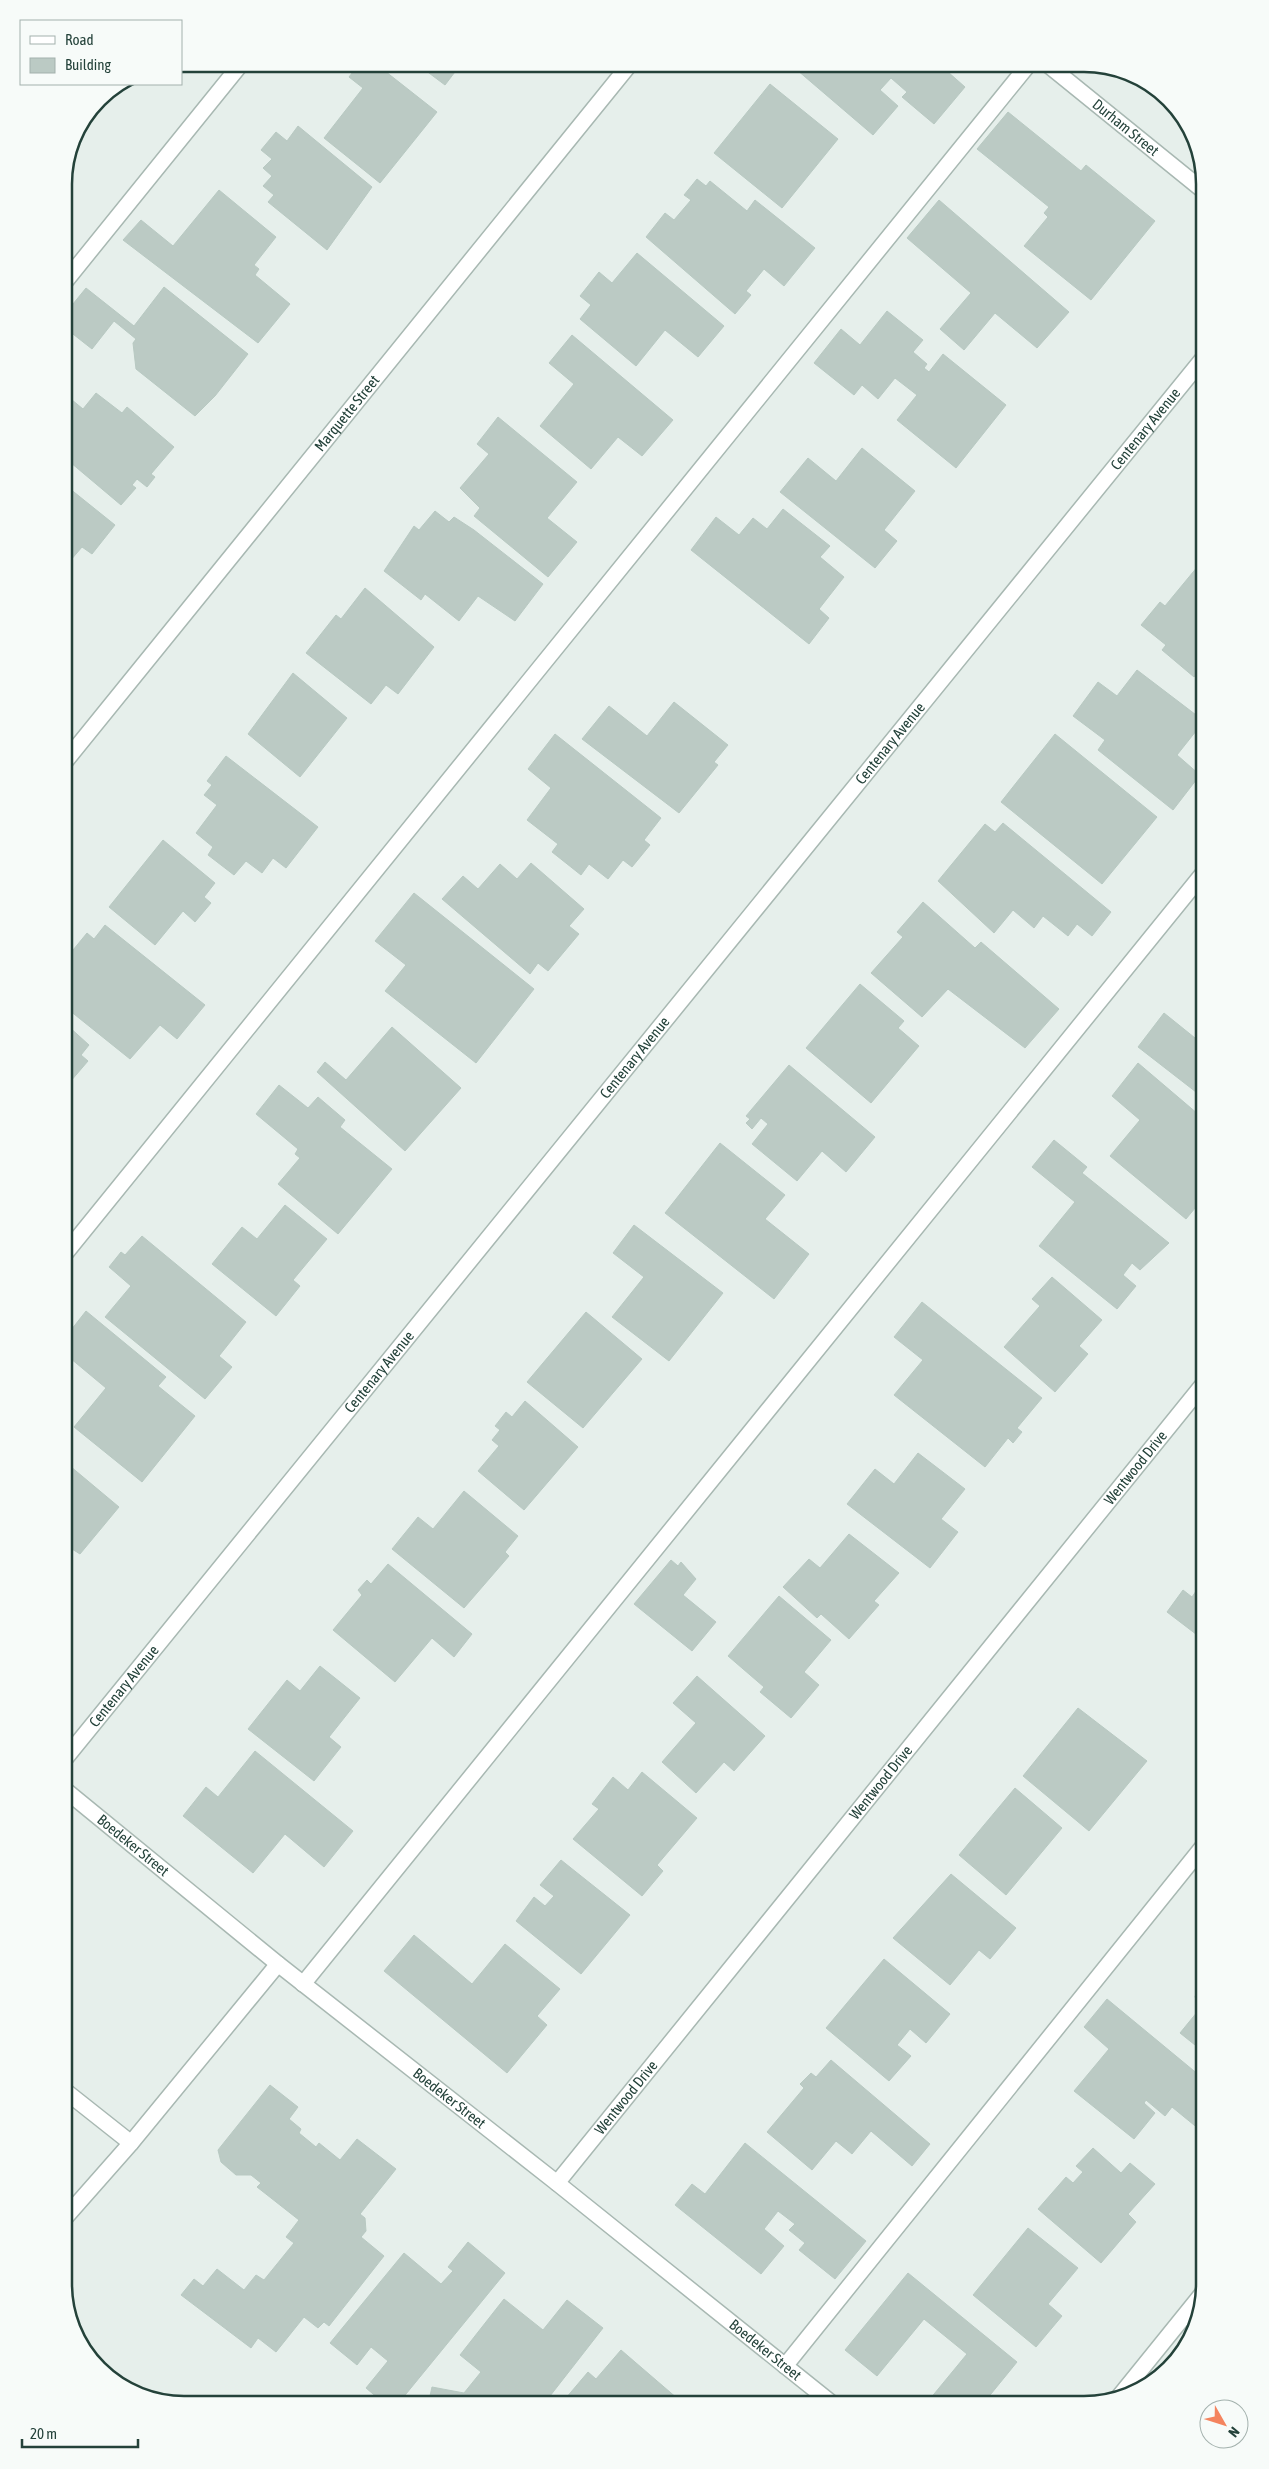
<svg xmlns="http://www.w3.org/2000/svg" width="1269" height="2469" font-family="'Asap Condensed',sans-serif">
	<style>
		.building { fill: #bbcac4; stroke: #b8c9c2 }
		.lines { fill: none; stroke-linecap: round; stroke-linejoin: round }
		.lane-casing { stroke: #a8b8b2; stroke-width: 18 }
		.street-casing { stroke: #a8b8b2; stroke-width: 18 }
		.lane { stroke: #fff; stroke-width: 15 }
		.street { stroke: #fff; stroke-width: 15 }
		.labels { text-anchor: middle; stroke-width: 5; stroke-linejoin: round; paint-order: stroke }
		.street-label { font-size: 15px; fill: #24423a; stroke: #f7fbf9 }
		.rim { fill: none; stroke: #24423a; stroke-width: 2.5 }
	</style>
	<rect width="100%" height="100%" fill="#e6efeb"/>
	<g class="building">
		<polygon points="359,64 376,64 437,112 380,183 324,138 363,88 349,77"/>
		<polygon points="417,64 461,64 445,85"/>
		<polygon points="462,64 479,64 473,72"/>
		<polygon points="790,64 939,64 965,87 934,124 902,97 907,92 891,78 880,90 898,106 873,135"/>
		<polygon points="770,84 838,139 782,208 714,153"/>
		<polygon points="1008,112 1081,171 1086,165 1155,221 1091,300 1024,246 1048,217 1044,213 1049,207 977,149"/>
		<polygon points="298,126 372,187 327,250 268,202 274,195 263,186 272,176 263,168 272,159 261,150 276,132 287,141"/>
		<polygon points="697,179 706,186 710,181 747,211 755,200 815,248 784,286 764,269 746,291 751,295 735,314 646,237 665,213 674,220 691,200 684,195"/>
		<polygon points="219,190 276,237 254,265 259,269 255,275 290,304 258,343 123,240 141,220 173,246"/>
		<polygon points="939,200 1069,312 1037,348 995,313 964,350 940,329 971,293 907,238"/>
		<polygon points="637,253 724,326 698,357 665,330 636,366 580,319 591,305 580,296 599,272 612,283"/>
		<polygon points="164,287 248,354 215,396 195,416 136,369 133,343 136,339 114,321 92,349 64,327 64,315 86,288 134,326"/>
		<polygon points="887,311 923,340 913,352 927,364 924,368 929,372 943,354 1006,405 956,468 897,420 917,395 895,378 878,399 862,385 854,395 814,363 841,329 860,345"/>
		<polygon points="572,335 673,420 642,456 618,437 591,469 540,426 574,384 549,363"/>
		<polygon points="96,393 122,413 127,407 174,447 151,474 155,477 147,487 137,479 132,485 136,488 121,505 64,457 64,398 66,395 83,409"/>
		<polygon points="498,417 577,482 547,518 577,542 548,577 474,516 480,508 460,488 489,454 477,444"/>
		<polygon points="862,448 915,491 884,530 897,541 875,568 780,492 808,458 836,481"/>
		<polygon points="64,484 115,525 92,554 82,547 64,568"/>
		<polygon points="783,509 830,546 820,557 844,577 819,609 829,618 809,644 691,550 716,517 739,535 753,518 767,529"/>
		<polygon points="435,511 449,522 454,517 474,530 543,584 515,621 478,596 459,621 425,594 421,600 384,571 414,526 419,530"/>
		<polygon points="1203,560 1205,562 1205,663 1194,677 1162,650 1166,645 1141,625 1160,602 1165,606"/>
		<polygon points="365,588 434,647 398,694 386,685 371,704 306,653 336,615 341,619"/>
		<polygon points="1137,670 1204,721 1177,755 1200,775 1173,810 1098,750 1105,740 1073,716 1098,682 1117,696"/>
		<polygon points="293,673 347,718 300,777 248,734"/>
		<polygon points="674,702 728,745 714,762 718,765 679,813 582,739 609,706 647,736"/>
		<polygon points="555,734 661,818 644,840 650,845 632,867 623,860 608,879 589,864 581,875 552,852 558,844 527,820 551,788 528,769"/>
		<polygon points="1055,734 1157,817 1102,884 1001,802"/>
		<polygon points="226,756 318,827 286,868 273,858 262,873 246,861 234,875 208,855 213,847 196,833 217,805 204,795 212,785 207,781"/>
		<polygon points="1003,823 1111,912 1092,936 1077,924 1068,936 1043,916 1034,928 1013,910 994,933 938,881 985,824 995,832"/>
		<polygon points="163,840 215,883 204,897 211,903 195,922 183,911 155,945 109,907"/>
		<polygon points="531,863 584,909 569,926 579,934 548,971 538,963 530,974 442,899 463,876 478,889 500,864 517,879"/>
		<polygon points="414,893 534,989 476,1063 385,991 406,965 375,941"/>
		<polygon points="923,902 975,948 981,942 1059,1009 1025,1048 948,989 922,1017 871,973 903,937 897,932"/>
		<polygon points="105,925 205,1005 177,1039 160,1025 130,1059 64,1006 64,961 87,933 94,939"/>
		<polygon points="860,984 904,1021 898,1028 919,1046 871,1103 806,1048"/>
		<polygon points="1164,1013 1205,1046 1205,1099 1138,1047"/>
		<polygon points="67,1025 89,1045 81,1055 88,1061 64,1089 64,1028"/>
		<polygon points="392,1027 461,1088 405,1151 317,1072 325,1062 346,1080"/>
		<polygon points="1138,1063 1205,1120 1205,1196 1186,1219 1110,1156 1140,1120 1112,1096"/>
		<polygon points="789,1065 875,1137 846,1172 822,1151 797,1181 752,1144 768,1124 761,1118 752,1129 746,1123 750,1119 746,1116"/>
		<polygon points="279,1085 308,1108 318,1097 345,1120 340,1127 392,1169 338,1234 278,1184 300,1158 295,1154 298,1149 256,1114"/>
		<polygon points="64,1100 69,1104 64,1111"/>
		<polygon points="1054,1140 1087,1167 1082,1173 1169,1243 1140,1270 1132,1263 1123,1275 1136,1286 1117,1309 1039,1246 1075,1202 1032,1167"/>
		<polygon points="720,1143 785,1195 765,1219 809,1254 774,1299 665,1213"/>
		<polygon points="285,1205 327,1239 293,1280 300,1286 276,1316 212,1264 242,1227 257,1239"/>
		<polygon points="634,1225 723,1293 669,1361 612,1317 644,1277 613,1253"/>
		<polygon points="142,1236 246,1322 219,1356 232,1367 205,1399 105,1317 131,1286 109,1267 121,1252 125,1255"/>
		<polygon points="1052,1277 1102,1320 1079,1346 1088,1354 1055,1392 1004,1347 1040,1306 1032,1299"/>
		<polygon points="922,1302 1042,1398 1017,1428 1022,1432 1013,1443 1008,1438 985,1467 894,1395 923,1360 894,1337"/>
		<polygon points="86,1311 166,1377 158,1386 195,1416 142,1482 74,1427 106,1388 64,1353 64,1339"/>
		<polygon points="586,1312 642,1359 583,1428 527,1382"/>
		<polygon points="525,1401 578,1447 524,1510 478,1471 499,1446 492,1440 500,1430 495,1426 506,1412 512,1417"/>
		<polygon points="918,1453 965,1489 941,1519 958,1532 930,1568 847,1504 875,1469 894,1484"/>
		<polygon points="64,1461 119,1507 80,1554 72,1549 64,1559"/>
		<polygon points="464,1491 518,1536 505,1552 509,1556 464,1608 392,1549 418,1517 433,1529"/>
		<polygon points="849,1534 899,1573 874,1601 879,1605 849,1639 821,1614 817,1618 783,1587 809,1559 820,1568"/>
		<polygon points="671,1560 678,1566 681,1562 696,1579 683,1595 716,1622 692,1651 634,1604"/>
		<polygon points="388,1564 472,1634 454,1657 432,1638 395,1682 333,1630 362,1595 358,1590 367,1580 371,1584"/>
		<polygon points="1205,1578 1205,1641 1167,1612 1183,1590 1192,1597"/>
		<polygon points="779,1596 831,1640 804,1672 819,1685 791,1718 760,1692 764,1687 728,1656"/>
		<polygon points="320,1666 360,1698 329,1737 341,1747 314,1781 248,1729 287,1680 300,1691"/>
		<polygon points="697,1676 765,1736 734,1771 724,1762 696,1793 662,1762 696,1723 673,1703"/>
		<polygon points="1078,1708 1147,1761 1089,1831 1023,1776"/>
		<polygon points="255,1751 353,1831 324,1867 285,1834 253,1873 183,1816 206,1787 218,1797"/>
		<polygon points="642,1772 697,1818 657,1865 663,1871 642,1896 573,1839 599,1809 592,1804 613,1777 628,1790"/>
		<polygon points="1015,1788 1062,1828 1006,1895 959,1855"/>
		<polygon points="561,1860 630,1915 581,1974 516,1921 534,1897 545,1906 554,1896 540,1885"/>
		<polygon points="951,1874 1016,1928 990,1959 979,1950 950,1985 893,1938"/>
		<polygon points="414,1935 472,1984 505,1944 560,1989 537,2016 547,2025 507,2073 384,1971"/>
		<polygon points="884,1959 950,2014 926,2043 910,2029 897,2045 911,2056 889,2081 826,2028"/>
		<polygon points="1205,1984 1205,2053 1180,2033 1198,2011 1195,1996"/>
		<polygon points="1107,1999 1205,2080 1205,2134 1172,2107 1165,2116 1146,2100 1144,2103 1155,2113 1134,2139 1074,2091 1109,2049 1084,2027"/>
		<polygon points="831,2060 930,2144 912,2166 871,2131 852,2154 836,2141 812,2170 767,2132 804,2088 800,2084 811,2073 816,2077"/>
		<polygon points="270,2085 298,2107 289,2119 301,2129 299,2133 316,2147 319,2143 340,2160 357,2139 396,2169 360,2214 365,2218 366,2231 361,2237 384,2256 329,2326 324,2322 318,2328 304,2317 276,2352 258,2338 251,2348 181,2295 194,2279 203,2286 217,2269 244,2290 256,2275 264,2280 294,2243 286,2237 299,2220 257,2187 261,2183 251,2175 236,2175 221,2162 218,2150"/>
		<polygon points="745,2143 866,2241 835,2279 799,2250 805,2243 789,2230 795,2224 778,2211 764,2229 784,2246 761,2274 675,2205 692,2184 705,2194"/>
		<polygon points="1093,2148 1121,2173 1130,2163 1155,2184 1128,2214 1136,2222 1101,2263 1038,2209 1066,2177 1073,2183 1083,2172 1076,2166"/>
		<polygon points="1028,2228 1078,2268 1048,2304 1062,2316 1036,2347 973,2295"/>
		<polygon points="468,2242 505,2273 397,2405 386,2405 366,2388 388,2361 371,2347 357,2365 330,2343 404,2253 441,2284 453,2271 448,2267"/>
		<polygon points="908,2273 1017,2362 982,2405 925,2405 967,2354 924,2319 877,2376 845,2350"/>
		<polygon points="504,2299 543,2330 567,2300 603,2328 543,2405 428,2405 432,2387 464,2393 481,2372 460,2355"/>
		<polygon points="621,2350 685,2405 560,2405 588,2372 596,2379"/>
	</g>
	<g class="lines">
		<defs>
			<g id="lane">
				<polyline points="64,283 241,64"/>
				<polyline points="64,1255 1029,64"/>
				<polyline points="303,1984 1205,871"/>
				<polyline points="64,2090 131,2143 278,1964"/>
				<polyline points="64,2219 131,2143"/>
				<polyline points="785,2366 1205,1844"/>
			</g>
			<g id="street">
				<path id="s1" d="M1047,64L1205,192"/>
				<path id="s2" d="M64,763L630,64"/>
				<path id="s3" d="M64,1760L1205,356"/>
				<path id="s4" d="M64,1789L278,1964L557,2183L834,2405"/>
				<path id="s5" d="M557,2183L1205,1382"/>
				<polyline points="1118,2398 1202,2294"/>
			</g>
		</defs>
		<use href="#lane" class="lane-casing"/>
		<use href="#street" class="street-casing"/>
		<use href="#lane" class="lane"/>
		<use href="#street" class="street"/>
	</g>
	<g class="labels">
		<g class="street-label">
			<text dy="5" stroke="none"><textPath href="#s1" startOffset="101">Durham Street</textPath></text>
			<text dy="5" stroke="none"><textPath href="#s2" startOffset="450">Marquette Street</textPath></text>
			<text dy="5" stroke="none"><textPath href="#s3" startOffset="1715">Centenary Avenue</textPath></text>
			<text dy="5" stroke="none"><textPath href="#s3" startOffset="1310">Centenary Avenue</textPath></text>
			<text dy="5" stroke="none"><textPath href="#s3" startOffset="905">Centenary Avenue</textPath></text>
			<text dy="5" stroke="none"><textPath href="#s3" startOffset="500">Centenary Avenue</textPath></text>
			<text dy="5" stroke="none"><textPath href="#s5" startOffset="920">Wentwood Drive</textPath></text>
			<text dy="5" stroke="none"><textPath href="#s3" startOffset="95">Centenary Avenue</textPath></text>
			<text dy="5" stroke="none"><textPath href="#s5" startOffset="515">Wentwood Drive</textPath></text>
			<text dy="5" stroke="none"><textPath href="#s4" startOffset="89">Boedeker Street</textPath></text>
			<text dy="5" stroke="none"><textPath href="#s5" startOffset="110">Wentwood Drive</textPath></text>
			<text dy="5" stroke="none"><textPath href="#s4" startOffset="494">Boedeker Street</textPath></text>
			<text dy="5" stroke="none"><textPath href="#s4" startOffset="898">Boedeker Street</textPath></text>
		</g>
	</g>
	<path d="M0 0H1269V2469H0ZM184 72H1084A112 112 0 0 1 1196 184V2284A112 112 0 0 1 1084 2396H184A112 112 0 0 1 72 2284V184A112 112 0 0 1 184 72Z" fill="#f7fbf9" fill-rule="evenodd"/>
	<path class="rim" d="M184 72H1084A112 112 0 0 1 1196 184V2284A112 112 0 0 1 1084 2396H184A112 112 0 0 1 72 2284V184A112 112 0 0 1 184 72Z"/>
	<rect x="20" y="20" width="162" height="65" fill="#f7fbf9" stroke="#a3b1ad"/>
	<rect x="30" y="36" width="25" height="8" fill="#ffffff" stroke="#a3b1ad"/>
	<text x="65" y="45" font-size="15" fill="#24423a">Road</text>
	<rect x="30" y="58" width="25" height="15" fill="#bbcac4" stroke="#a3b1ad"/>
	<text x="65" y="70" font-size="15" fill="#24423a">Building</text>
	<g transform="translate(1224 2424) rotate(129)"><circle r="24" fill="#f7fbf9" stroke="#a3b1ad"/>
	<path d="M0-4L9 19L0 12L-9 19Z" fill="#f4845f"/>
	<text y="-8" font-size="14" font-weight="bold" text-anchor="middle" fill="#24423a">N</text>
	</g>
	<path d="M22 2439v8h116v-8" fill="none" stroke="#24423a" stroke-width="2.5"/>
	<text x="30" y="2439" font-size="15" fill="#24423a" stroke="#f7fbf9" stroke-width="4" paint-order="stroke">20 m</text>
</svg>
